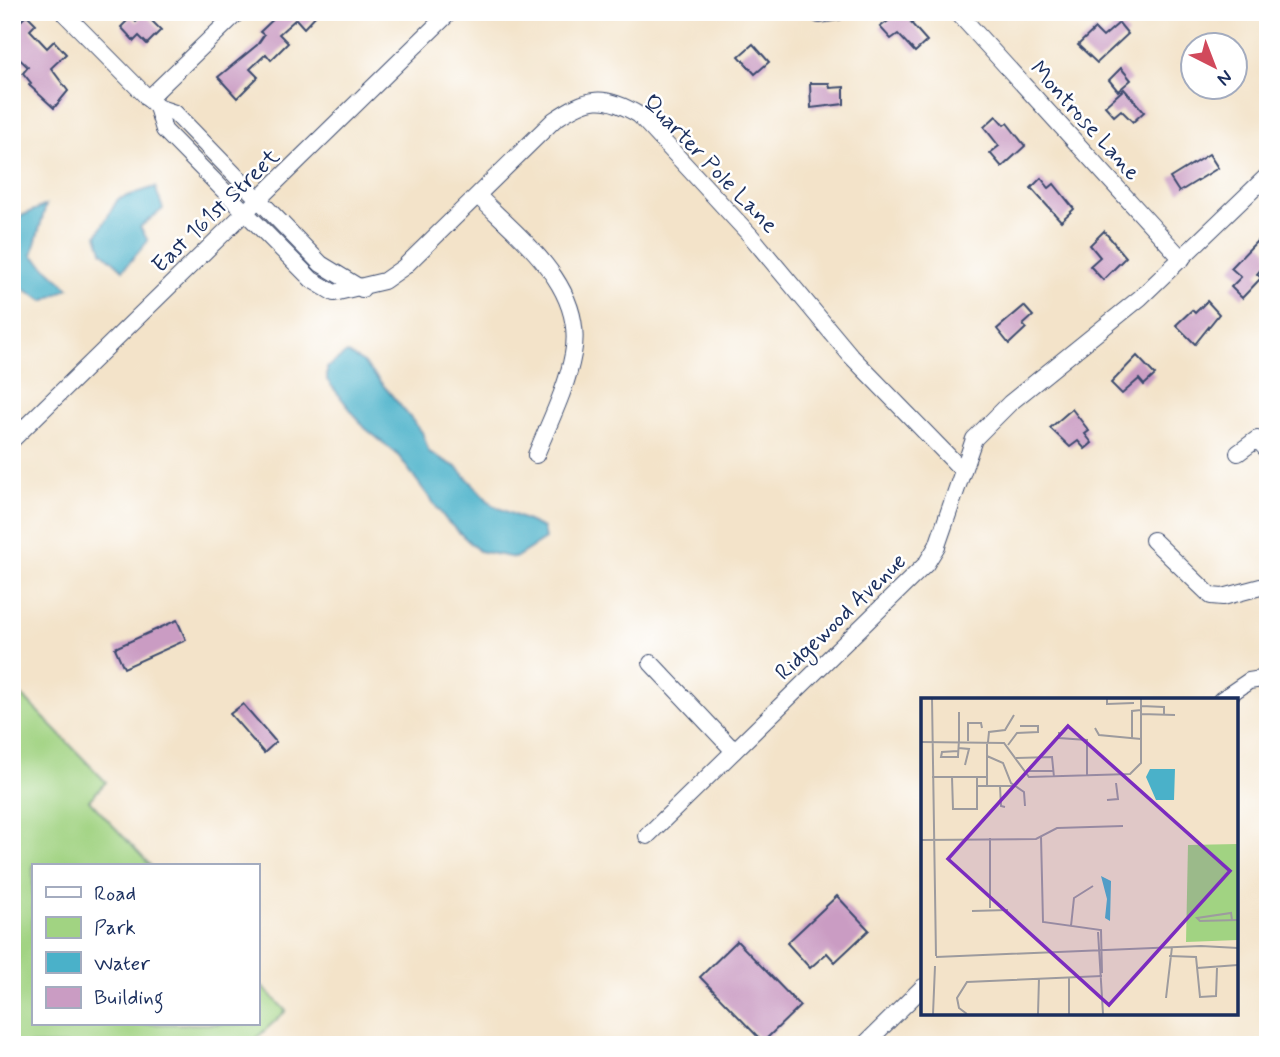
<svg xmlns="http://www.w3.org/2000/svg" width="1280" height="1057" font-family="Mynerve,sans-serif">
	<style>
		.green { fill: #a1d382; stroke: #5e8170; stroke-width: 2 }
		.water { fill: #4ab1c9; stroke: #327094; stroke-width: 2 }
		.building { fill: #ca9cc3 }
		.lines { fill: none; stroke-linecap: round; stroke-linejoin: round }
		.minor-casing { stroke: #3b4a6e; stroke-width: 18 }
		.minor { stroke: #fff; stroke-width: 16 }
		.labels { text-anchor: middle; stroke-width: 5; stroke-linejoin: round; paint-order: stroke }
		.street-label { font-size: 23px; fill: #1b2f5e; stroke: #fff }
		.inset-road { fill: none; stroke: #9d9b9e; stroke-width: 2 }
		.view { fill: #7b2cbf; fill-opacity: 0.15; stroke: #7b2cbf; stroke-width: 3.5 }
		.inset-edge { fill: none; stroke: #1b2f5e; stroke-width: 3.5 }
	</style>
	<rect width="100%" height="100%" fill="#fff"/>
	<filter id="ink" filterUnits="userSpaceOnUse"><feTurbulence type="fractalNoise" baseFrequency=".0143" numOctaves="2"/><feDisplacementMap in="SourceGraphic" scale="14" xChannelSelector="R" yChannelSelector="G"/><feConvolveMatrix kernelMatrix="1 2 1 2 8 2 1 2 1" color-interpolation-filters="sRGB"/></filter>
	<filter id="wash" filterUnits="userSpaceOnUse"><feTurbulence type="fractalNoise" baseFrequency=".00686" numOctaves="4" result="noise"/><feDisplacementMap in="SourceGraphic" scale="28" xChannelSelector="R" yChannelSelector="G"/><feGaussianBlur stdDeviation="1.57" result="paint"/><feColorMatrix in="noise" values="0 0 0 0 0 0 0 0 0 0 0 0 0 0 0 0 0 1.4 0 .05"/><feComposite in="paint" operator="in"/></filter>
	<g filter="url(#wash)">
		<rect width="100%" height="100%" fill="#f3e3c9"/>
		<polygon class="green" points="12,685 106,782 89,800 151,866 33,866 33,1024 257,1024 257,981 286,1011 249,1045 12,1045"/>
		<g class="water">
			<polygon points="155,187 163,209 140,227 148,241 123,270 102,251 97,235 118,199"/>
			<polygon points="46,205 32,255 69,288 44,301 12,282 12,220"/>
			<polygon points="347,353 364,363 389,392 422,432 429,452 458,468 492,505 543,528 545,539 515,558 479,551 447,521 397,454 365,428 327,380 327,368"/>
		</g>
		<g id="blocks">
			<g class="building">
				<polygon points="281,12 319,12 304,28 296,19 279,34 288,43 271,60 266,54 250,69 258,77 237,98 218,77 257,45 264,35 260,32"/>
				<polygon points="901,12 913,22 911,23 927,41 915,52 898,34 891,39 880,27"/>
				<polygon points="145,14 161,30 147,44 139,36 134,41 121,27 131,17 136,22"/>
				<polygon points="27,15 36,24 30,30 47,48 54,41 66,54 51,68 68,91 54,108 29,85 31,83 23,73 28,67 12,52 12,29"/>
				<polygon points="1119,23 1128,34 1097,63 1078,45 1095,29 1103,37"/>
				<polygon points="753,44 769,62 755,74 739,56"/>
				<polygon points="1121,68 1131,80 1118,91 1109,80"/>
				<polygon points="810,83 829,83 830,88 844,87 844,104 811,108"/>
				<polygon points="1124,89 1144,112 1133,122 1121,110 1114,116 1105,106"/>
				<polygon points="996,116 1004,125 1007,123 1025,146 1002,167 990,153 999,146 984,127"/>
				<polygon points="1209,154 1218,168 1179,192 1170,178"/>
				<polygon points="1041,178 1049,188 1054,184 1074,209 1061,221 1031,188"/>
				<polygon points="1104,231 1126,257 1103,280 1090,266 1100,257 1090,245"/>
				<polygon points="1258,240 1268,250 1268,261 1257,274 1261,278 1242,298 1231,287 1241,277 1231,268"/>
				<polygon points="1207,301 1219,314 1195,344 1176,325 1192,310 1195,313"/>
				<polygon points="1024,306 1033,316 1023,325 1026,328 1009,344 997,329"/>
				<polygon points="1137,356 1155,375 1144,385 1139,379 1122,394 1111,383"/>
				<polygon points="1072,409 1089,431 1085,434 1092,443 1085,449 1078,441 1070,447 1050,428"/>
				<polygon points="177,620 186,640 124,668 115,648"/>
				<polygon points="243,704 276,742 264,753 230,714"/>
				<polygon points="837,896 869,930 835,962 827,953 810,968 787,943"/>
				<polygon points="737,941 800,1006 763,1042 700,977"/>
			</g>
		</g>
	</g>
	<g filter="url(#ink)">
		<use href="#blocks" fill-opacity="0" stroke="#3b4a6e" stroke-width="2"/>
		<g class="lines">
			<defs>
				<g id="minor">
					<polyline points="63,12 157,107 175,113 321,264 362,289"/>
					<polyline points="957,12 1182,259"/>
					<polyline points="819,15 838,12"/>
					<polyline points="148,99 238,12"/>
					<path d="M157,107L164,130L312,280L334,293L384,281L404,267L554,120C588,97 603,93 639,115L750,235L851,356L962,470"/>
					<path d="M478,196C520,238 586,287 573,354C567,388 549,423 536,455"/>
					<polyline points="12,440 450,12"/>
					<polyline points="1238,453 1257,439 1268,451"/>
					<polyline points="1153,540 1211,596 1223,597 1268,585"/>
					<polyline points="651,663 734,751"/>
					<polyline points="1221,700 1249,681 1268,678"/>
					<polyline points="647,836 926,564 937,546 974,439 1010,403 1140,298 1268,175"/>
					<polyline points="864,1045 923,987"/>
				</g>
			</defs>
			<use href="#minor" class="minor-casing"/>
			<use href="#minor" class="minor"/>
		</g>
	</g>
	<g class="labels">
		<g class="street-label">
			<text transform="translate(1086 120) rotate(48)" y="8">Montrose Lane</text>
			<text transform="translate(711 163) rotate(46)" y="8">Quarter Pole Lane</text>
			<text transform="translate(215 210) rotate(-44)" y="8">East 161st Street</text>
			<text transform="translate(840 616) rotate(-44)" y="8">Ridgewood Avenue</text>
		</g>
	</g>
	<g transform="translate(921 698)">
		<rect width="317" height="317" fill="#f3e3c9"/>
		<path d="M317,146V242L265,244L267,147Z" fill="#a1d382"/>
		<path d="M229,71H254L253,102H235L225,79ZM180,178L190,183L189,223L184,220L186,201Z" fill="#4ab1c9"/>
		<path class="inset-road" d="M11,0L15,258M186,0V6L213,5M220,8L243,9V17M220,16L254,17M174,30L178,37L220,41M138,34V40L166,42V78M211,41V13L220,12M47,43V25H60L61,30M0,44L83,45L108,79L209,76L220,65V0M66,44V88M67,44L68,34L84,32L93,17M87,47L96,35L117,34V28H99M37,50L48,51L44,67M37,53L21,54L20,59H37V58L38,42V14M66,58L82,65L90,85L103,94L104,108M95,60L131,59L133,79M107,73H133M11,79H66M31,79L32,111H56V79M56,88H92M79,88L80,108L84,109M186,102L197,101L195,85M120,138L122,224L180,232L181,275M69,140V210M0,142L115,141L136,130L202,128M51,213L87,212M311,222L310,215L276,220L279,223L317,222M150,228L153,200L172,188M177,234L182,316M248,258L275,259L279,299L295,298L296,270M15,259L280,248L317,250M276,270L317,267M245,300L251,249M12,316L14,268M46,316L38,310L36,300L46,284L181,278M117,316L118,280M148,316V279"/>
		<path class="view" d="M147,28L309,173L188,307L27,161Z"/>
		<rect width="317" height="317" class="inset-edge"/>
	</g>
	<rect width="1280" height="1057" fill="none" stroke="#fff" stroke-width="42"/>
	<rect x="32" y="864" width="228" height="161" fill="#ffffff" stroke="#a4acbf" stroke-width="2"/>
	<rect x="46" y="887" width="35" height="10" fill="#ffffff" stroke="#a4acbf" stroke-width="2"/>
	<text x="94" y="900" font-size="21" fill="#1b2f5e">Road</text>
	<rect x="46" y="917" width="35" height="21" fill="#a1d382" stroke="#a4acbf" stroke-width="2"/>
	<text x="94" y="934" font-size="21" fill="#1b2f5e">Park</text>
	<rect x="46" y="952" width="35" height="21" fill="#4ab1c9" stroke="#a4acbf" stroke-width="2"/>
	<text x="94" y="970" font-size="21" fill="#1b2f5e">Water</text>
	<rect x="46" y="987" width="35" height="21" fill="#ca9cc3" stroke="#a4acbf" stroke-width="2"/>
	<text x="94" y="1004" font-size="21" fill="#1b2f5e">Building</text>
	<g transform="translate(1214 66) rotate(138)"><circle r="33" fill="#ffffff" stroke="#a4acbf" stroke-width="2"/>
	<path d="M0-5L12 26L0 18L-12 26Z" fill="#d1495b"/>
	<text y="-10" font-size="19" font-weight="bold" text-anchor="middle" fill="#1b2f5e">N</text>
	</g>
</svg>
